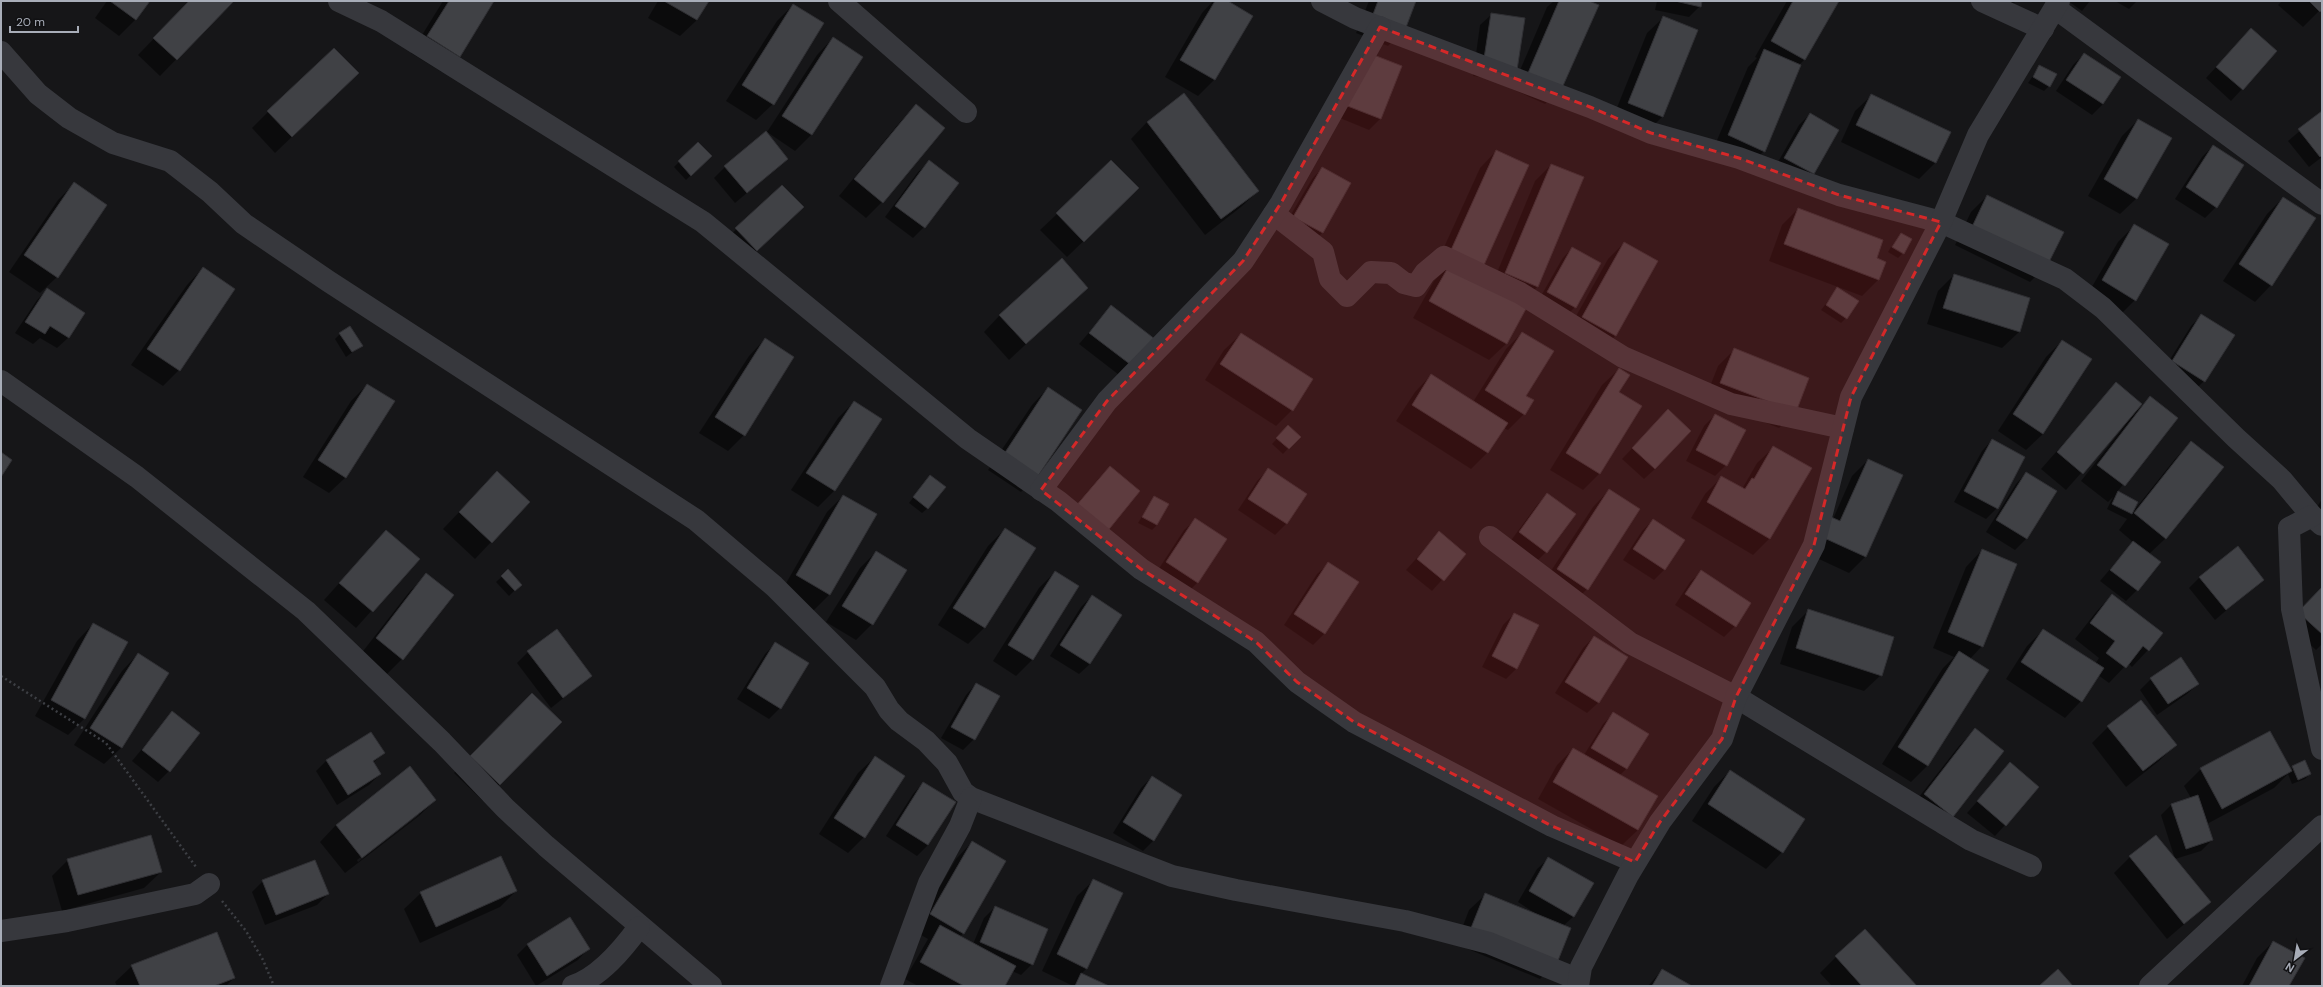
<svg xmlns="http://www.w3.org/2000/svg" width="2323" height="987" font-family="'DM Sans',sans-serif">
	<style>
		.shadow { fill: #0007; fill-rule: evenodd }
		.building { fill: #404145; stroke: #303034 }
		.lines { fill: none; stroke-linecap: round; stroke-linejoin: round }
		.path { stroke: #3d3f44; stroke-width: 2.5; stroke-dasharray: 2 3; stroke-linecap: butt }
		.minor { stroke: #37383d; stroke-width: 22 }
		.marked { fill: #d62828; fill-opacity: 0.2; stroke: #d62828; stroke-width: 3; stroke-dasharray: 8 5; stroke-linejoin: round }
	</style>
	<rect width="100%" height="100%" fill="#161618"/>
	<g class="shadow">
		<polygon points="107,1 149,1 135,20 119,36 95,18"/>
		<polygon points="190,1 233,1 160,76 138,55"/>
		<polygon points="443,1 492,1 459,56 442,72 411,53"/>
		<polygon points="658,1 707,1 697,20 680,36 648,18"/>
		<polygon points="1213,1 1226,1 1251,16 1214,80 1198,96 1165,77 1202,13"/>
		<polygon points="1369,1 1415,1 1404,29 1388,46 1356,33"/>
		<polygon points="1554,1 1587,1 1562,87 1545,104 1512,89 1547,7"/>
		<polygon points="1657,1 1701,1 1700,6 1689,17 1655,10"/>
		<polygon points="1787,1 1837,1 1804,60 1799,65 1764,151 1748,167 1712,152 1748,67 1757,58 1755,57"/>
		<polygon points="1986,1 2016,1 2006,11"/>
		<polygon points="2068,1 2090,1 2082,11"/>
		<polygon points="2115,1 2137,1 2129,9"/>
		<polygon points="2282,1 2322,1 2322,8 2303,27 2278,5"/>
		<polygon points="793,5 773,104 756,120 726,101 777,21"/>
		<polygon points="1491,15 1505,81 1473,76 1480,25"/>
		<polygon points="1664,17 1697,30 1662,117 1646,133 1612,120 1647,33"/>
		<polygon points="2251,29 2276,52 2231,101 2206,78"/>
		<polygon points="833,38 811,135 795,151 767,132 817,55"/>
		<polygon points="2084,54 2103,104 2092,115 2056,91 2073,65"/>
		<polygon points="1356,64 1401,67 1380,119 1369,130 1335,116"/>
		<polygon points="2040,66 2049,86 2044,91 2028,83"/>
		<polygon points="341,90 275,153 252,128 268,112"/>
		<polygon points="1872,95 1950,132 1935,163 1919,179 1841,142 1855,111"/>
		<polygon points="916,105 882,202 866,218 839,196 900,122"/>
		<polygon points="2322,112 2322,157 2309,167 2288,141"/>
		<polygon points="1810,114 1838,130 1813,174 1774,169 1799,125"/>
		<polygon points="2138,120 2137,198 2120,214 2088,196 2122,136"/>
		<polygon points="1147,122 1258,191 1241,207 1205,235 1131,139"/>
		<polygon points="698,143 710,156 686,180 674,167"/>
		<polygon points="2213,146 2216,207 2205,218 2175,199 2202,157"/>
		<polygon points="1496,151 1483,265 1491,287 1535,181 1551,165 1538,286 1520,304 1526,307 1506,344 1489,360 1413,318 1434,281 1444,271 1435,267 1480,168"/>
		<polygon points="787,159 735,203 714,178 725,167"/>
		<polygon points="929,162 924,227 913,238 885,217 918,172"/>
		<polygon points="1322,168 1350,183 1322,233 1311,244 1283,228 1312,179"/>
		<polygon points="74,184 57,277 40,293 9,272 58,200"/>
		<polygon points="782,186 792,218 745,261 725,240"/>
		<polygon points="1987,196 2046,266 2030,282 1955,245 1971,212"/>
		<polygon points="2283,198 2315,219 2271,285 2255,302 2223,281 2267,214"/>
		<polygon points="1121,205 1067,257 1040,230 1057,214"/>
		<polygon points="1798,209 1876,259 1878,280 1862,296 1769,261 1782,225"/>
		<polygon points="2135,225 2135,300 2119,316 2086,297 2118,242"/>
		<polygon points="1901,234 1903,252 1892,246"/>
		<polygon points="1624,243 1657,261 1615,336 1599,352 1566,334 1608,259"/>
		<polygon points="1891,247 1902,254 1898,258 1888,252"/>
		<polygon points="1572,248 1575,307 1564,318 1537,303 1562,259"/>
		<polygon points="203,268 179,370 163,386 131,365 187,285"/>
		<polygon points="1954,275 2029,299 2019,332 2002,348 1927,324 1938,291"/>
		<polygon points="1087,287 1009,360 984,332 1000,315"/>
		<polygon points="1838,288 1846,318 1841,323 1821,310"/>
		<polygon points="48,289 84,313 68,338 57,348 40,338 33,344 15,333 37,300"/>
		<polygon points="1111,307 1154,340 1123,378 1079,344"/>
		<polygon points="2201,316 2204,381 2193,392 2162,372 2191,326"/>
		<polygon points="1522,333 1524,414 1508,430 1503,428 1487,453 1471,469 1396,421 1415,392 1431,375 1473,402 1506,349"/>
		<polygon points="340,334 362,345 346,357 335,339"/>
		<polygon points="1241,334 1292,410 1276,426 1205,380 1224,350"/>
		<polygon points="765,339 744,435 728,451 699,433 749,356"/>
		<polygon points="2062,341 2043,434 2026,450 1998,431 2046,357"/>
		<polygon points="1734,350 1795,412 1779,428 1705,399 1718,366"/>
		<polygon points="1619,369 1618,392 1599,474 1583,490 1550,470 1602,385"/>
		<polygon points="2116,384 2138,410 2150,398 2177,418 2117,492 2136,502 2132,513 2175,459 2191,443 2166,538 2149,554 2137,590 2126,601 2100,581 2133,542 2119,530 2127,519 2107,509 2113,497 2108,502 2081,481 2122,429 2121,428 2066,490 2041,469"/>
		<polygon points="367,385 346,477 329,493 303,477 351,401"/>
		<polygon points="1048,388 1037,475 1021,492 988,470 1032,405"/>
		<polygon points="854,402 881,420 834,491 818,507 791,490 838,418"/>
		<polygon points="1668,410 1655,469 1644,479 1622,459"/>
		<polygon points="1715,415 1744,430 1726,465 1715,476 1686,461 1704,426"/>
		<polygon points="1283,432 1299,437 1283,454 1272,444"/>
		<polygon points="1992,440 1997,508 1986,519 1954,502 1982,451"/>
		<polygon points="1774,447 1810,469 1769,539 1753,555 1691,518 1705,494 1722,477 1742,489 1757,463"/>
		<polygon points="1868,460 1902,475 1865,557 1849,573 1806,553 1833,519 1852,476"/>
		<polygon points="1110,467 1065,518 1099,478"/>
		<polygon points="1268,470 1305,494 1286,524 1275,535 1238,510 1257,481"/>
		<polygon points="2026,473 2056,491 2026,539 2015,550 1986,532 2016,484"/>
		<polygon points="925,482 928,508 922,513 909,503"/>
		<polygon points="481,489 529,502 475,559 443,529"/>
		<polygon points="1609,490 1587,589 1571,605 1541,586 1593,507"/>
		<polygon points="1548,494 1546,552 1535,563 1509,543 1537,505"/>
		<polygon points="843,496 830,594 813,611 781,592 827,512"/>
		<polygon points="1154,497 1157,525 1152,530 1138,523"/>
		<polygon points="2322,499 2322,518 2314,512"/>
		<polygon points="1195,520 1198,582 1187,593 1156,573 1184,530"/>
		<polygon points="1653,520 1665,569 1654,580 1623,560 1642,531"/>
		<polygon points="1005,529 1035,548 984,628 968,644 938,625 988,546"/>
		<polygon points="386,531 418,559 356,628 324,600"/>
		<polygon points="1439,533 1465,554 1432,591 1406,570"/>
		<polygon points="1982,550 1982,646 1970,659 1987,670 1927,766 1911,782 1882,764 1943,668 1954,657 1933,648 1966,567"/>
		<polygon points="876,552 872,624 856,640 826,622 860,568"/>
		<polygon points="1328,564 1357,583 1324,634 1313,645 1284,625 1317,574"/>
		<polygon points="508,571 520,585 509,596 496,582"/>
		<polygon points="1055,572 1078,587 1032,660 1016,676 993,661 1039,588"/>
		<polygon points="1701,572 1750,604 1735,626 1724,637 1675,605 1690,582"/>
		<polygon points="427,575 402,659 386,675 360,655 410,591"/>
		<polygon points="2200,577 2263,579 2215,620 2189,588"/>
		<polygon points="2322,588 2322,644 2316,650 2288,624"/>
		<polygon points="2112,595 2148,650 2132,667 2128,663 2109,683 2098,675 2081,701 2065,718 2006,679 2027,646 2043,630 2095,664 2099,658 2075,639 2096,612"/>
		<polygon points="1092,596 1090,664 1079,674 1050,656 1081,607"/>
		<polygon points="1808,611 1881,675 1864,691 1780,664 1792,627"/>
		<polygon points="1514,614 1517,668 1506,679 1482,667 1503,625"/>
		<polygon points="93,624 126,643 84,719 68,735 35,716 77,641"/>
		<polygon points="1594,637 1626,657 1598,703 1587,713 1555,693 1583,648"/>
		<polygon points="776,643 780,708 769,719 737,699 765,654"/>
		<polygon points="528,652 591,676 551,708 517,663"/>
		<polygon points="138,654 168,673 121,748 104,764 74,745 122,671"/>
		<polygon points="2181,659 2198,684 2187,694 2157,715 2140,690 2151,679"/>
		<polygon points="976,684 974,739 963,750 941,738 966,695"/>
		<polygon points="532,694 561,722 483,801 454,773"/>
		<polygon points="172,713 169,771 158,782 132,761"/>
		<polygon points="1614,713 1648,734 1626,769 1620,775 1638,830 1621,846 1538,799 1557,765 1573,749 1584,755 1603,724"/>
		<polygon points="2108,727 2175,745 2159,761 2126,787 2092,743"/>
		<polygon points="1975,730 1953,816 1936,832 1908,811 1959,746"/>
		<polygon points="383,753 373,763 380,774 369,785 337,805 316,771 327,760"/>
		<polygon points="875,757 864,837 848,853 819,834 858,773"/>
		<polygon points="2304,762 2310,774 2305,779 2292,784 2288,774 2274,788 2207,824 2212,840 2201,851 2175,859 2161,815 2172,804 2191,798 2184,786 2201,769 2290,770"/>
		<polygon points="2010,764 2005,825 1995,836 1967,813"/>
		<path d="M410,768L435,800L419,816L345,873L320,842L336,825ZM419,812V815L358,862L357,860Z"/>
		<polygon points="1730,771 1782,852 1766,869 1692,821 1714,787"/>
		<polygon points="1152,777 1154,840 1143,851 1113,833 1141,788"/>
		<polygon points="923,783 928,845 917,856 886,836 913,794"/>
		<polygon points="972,842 963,933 960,937 973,944 984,918 995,907 1032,964 1021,975 1012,971 1004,986 918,986 905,979 928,939 914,931 956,859"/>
		<polygon points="2130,857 2210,902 2167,939 2114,873"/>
		<polygon points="1548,859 1592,884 1573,917 1563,926 1556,962 1540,979 1456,944 1469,910 1486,894 1541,917 1518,902 1537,869"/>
		<polygon points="68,860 161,872 144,888 62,911 52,876"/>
		<polygon points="1094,880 1087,968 1081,974 1107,986 1069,986 1071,985 1042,971 1077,896"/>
		<polygon points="263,881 328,894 317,905 265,925 252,892"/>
		<polygon points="516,891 500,907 420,943 404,909 421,893"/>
		<polygon points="2273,942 2288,986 2242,986 2257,958"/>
		<polygon points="528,944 588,949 578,960 536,986 517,955"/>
		<polygon points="1836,957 1915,986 1832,986 1820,973"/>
		<polygon points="132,966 234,978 226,986 117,986 115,982"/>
		<polygon points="1662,970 1690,986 1648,986"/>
	</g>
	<g class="building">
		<polygon points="110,1 150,1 136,20"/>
		<polygon points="189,1 234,1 177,60 153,38"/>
		<polygon points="449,1 494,1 460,57 427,36"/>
		<polygon points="664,1 709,1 697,20"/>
		<polygon points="1215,1 1228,1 1253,16 1215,80 1180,60"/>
		<polygon points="1378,1 1416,1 1405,30 1372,17"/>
		<polygon points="1559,1 1589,1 1599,5 1562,88 1528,73"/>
		<polygon points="1675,1 1702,1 1701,7"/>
		<polygon points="1793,1 1839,1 1805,60 1771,41"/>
		<polygon points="2309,1 2322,1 2322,10 2320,12"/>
		<polygon points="793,4 824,23 774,105 742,85"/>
		<polygon points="1491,13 1525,18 1517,70 1483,65"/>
		<polygon points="1663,16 1698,30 1663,117 1628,103"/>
		<polygon points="2251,28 2277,51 2243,90 2216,67"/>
		<polygon points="833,37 863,57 812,135 782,116"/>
		<polygon points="334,48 359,73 292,137 267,111"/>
		<polygon points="1764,49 1801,65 1765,152 1728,135"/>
		<polygon points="1366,52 1402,66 1381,119 1345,105"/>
		<polygon points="2084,53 2121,77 2103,104 2066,80"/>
		<polygon points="2039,65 2057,74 2050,87 2033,77"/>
		<polygon points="1184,93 1259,191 1221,219 1147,122"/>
		<polygon points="1871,94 1951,132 1936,163 1856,125"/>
		<polygon points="916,104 945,128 883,203 854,179"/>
		<polygon points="2322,111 2322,155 2320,157 2298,129"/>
		<polygon points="1810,113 1839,130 1814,174 1784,158"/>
		<polygon points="2138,119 2172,138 2137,199 2104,179"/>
		<polygon points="766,131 788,159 747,193 724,166"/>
		<polygon points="698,142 712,156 691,176 678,161"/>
		<polygon points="2213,145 2244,165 2217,208 2186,187"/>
		<polygon points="1496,150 1529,165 1484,265 1451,250"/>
		<polygon points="929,160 959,183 925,228 895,206"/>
		<polygon points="1111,160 1139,188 1084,242 1056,213"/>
		<polygon points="1551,164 1584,177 1538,287 1505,273"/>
		<polygon points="1322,167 1351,183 1323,233 1293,217"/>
		<polygon points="74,182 107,205 58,278 24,255"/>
		<polygon points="782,185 804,207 757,251 735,228"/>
		<polygon points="1987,195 2064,232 2047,266 1971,229"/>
		<polygon points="2283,197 2316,218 2272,286 2239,264"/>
		<polygon points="1798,208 1883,240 1877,258 1886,262 1879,280 1784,244"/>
		<polygon points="2134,224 2169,244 2136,301 2102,280"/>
		<polygon points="1901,233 1912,239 1904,254 1892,247"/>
		<polygon points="1624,242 1658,261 1616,336 1582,317"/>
		<polygon points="1572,247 1601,263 1576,308 1547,292"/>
		<polygon points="1062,258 1088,288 1026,344 999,315"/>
		<polygon points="1450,264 1527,307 1507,344 1429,301"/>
		<polygon points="203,267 235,289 180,371 147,349"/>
		<polygon points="1954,274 2030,298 2020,332 1943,308"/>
		<polygon points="1837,287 1859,301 1847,319 1826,305"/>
		<polygon points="47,288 85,313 69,338 50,326 45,334 25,322"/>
		<polygon points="1111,305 1156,340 1135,368 1089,333"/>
		<polygon points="2201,314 2235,335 2205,382 2172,361"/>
		<polygon points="350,326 363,346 352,352 339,333"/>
		<polygon points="1522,332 1554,351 1526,396 1534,400 1525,415 1485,390"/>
		<polygon points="1241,333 1313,379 1293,411 1220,364"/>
		<polygon points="765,338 794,357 745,436 715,417"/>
		<polygon points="2062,340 2092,359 2043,434 2013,414"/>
		<polygon points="1734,348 1809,378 1796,412 1720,383"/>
		<polygon points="1619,368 1630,375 1619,392 1642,406 1600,474 1566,453"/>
		<polygon points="1431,374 1508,423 1488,453 1412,405"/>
		<polygon points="2116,382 2142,404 2083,474 2057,452"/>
		<polygon points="367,384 395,401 346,478 318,460"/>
		<polygon points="1048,387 1082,410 1038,476 1004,454"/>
		<polygon points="2150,396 2178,418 2125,486 2097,465"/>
		<polygon points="854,401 882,419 835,491 806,473"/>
		<polygon points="1668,409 1691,431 1655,469 1632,448"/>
		<polygon points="1715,414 1746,430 1727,466 1696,450"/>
		<polygon points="1288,425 1301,437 1289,449 1276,438"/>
		<polygon points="1992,439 2025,457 1998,509 1964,491"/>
		<polygon points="2191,441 2224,467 2166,539 2134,513"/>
		<polygon points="1773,446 1812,468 1770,539 1707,502 1721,476 1745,489 1752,478 1754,479"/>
		<polygon points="1,452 12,460 1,477"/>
		<polygon points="1868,459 1903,475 1866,557 1822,537 1831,517 1840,521"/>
		<polygon points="1110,466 1140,491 1106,533 1075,507"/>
		<polygon points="1268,468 1307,494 1287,524 1248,499"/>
		<polygon points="497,471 530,502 492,543 459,512"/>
		<polygon points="2026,472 2057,491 2027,539 1996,520"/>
		<polygon points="930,475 946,487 928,509 913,497"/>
		<polygon points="1609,489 1640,509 1588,590 1557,569"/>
		<polygon points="2118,491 2138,502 2132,514 2112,504"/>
		<polygon points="1547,493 1576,514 1547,553 1519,532"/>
		<polygon points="843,495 877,514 830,595 796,575"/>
		<polygon points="1154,496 1169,504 1157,525 1142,517"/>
		<polygon points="1195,518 1227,539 1198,583 1166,562"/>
		<polygon points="1653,519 1685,540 1665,570 1633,549"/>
		<polygon points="1005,528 1036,548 985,628 953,608"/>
		<polygon points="386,530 420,559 373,612 339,583"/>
		<polygon points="1439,531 1466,554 1444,581 1417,559"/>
		<polygon points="2133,541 2161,562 2138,591 2110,570"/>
		<polygon points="2238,546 2264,580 2226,610 2199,577"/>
		<polygon points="1982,549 2017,564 1983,647 1948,632"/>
		<polygon points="876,551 907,570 873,625 842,606"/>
		<polygon points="1328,562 1359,582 1325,634 1294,614"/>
		<polygon points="508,569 522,585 515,591 501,576"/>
		<polygon points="1701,570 1751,603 1736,627 1685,594"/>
		<polygon points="1055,571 1079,586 1033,660 1008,645"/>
		<polygon points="426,573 454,595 403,660 376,638"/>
		<polygon points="2322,587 2322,634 2298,612"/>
		<polygon points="2112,594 2163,633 2149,651 2143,646 2126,668 2106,653 2115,641 2090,623"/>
		<polygon points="1092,595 1122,615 1090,664 1060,645"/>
		<polygon points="1808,609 1894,637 1882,676 1796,648"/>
		<polygon points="1514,613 1539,625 1517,669 1492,656"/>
		<polygon points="93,623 128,642 85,719 51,700"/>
		<polygon points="557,629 592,676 563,698 527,651"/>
		<polygon points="2043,629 2104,668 2082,702 2021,662"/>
		<polygon points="1594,636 1628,657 1599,703 1565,682"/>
		<polygon points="775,642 809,663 781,709 747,688"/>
		<polygon points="1959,651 1989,670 1928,766 1898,747"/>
		<polygon points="138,653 169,673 122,748 90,728"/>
		<polygon points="2181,657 2199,684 2168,704 2150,678"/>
		<polygon points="976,683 1000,696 975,740 951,727"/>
		<polygon points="532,693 562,722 500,785 470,756"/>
		<polygon points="2141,700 2177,745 2143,771 2107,726"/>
		<polygon points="172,711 200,733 170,772 142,750"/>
		<polygon points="1613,712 1649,734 1627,769 1591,748"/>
		<polygon points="1975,728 2004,751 1953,817 1924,794"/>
		<polygon points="2270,731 2292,771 2222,809 2200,768"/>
		<polygon points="371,732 385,753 373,761 381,774 348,795 326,760"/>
		<polygon points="1573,748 1658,796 1638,830 1553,782"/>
		<polygon points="875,756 905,776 865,838 834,818"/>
		<polygon points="2305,760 2311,774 2298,780 2292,766"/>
		<polygon points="2010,762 2039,787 2006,826 1977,801"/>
		<polygon points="410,766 436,800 362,858 336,825"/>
		<polygon points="1730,770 1805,819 1783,853 1708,804"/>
		<polygon points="1152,776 1182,795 1154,841 1123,822"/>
		<polygon points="923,782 956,802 928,845 896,825"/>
		<polygon points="2198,795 2213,840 2186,849 2171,804"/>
		<polygon points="151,835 162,872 78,895 67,859"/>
		<polygon points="2156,835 2211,902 2184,924 2129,856"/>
		<polygon points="972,841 1006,861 964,934 930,914"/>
		<polygon points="501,856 517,891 436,927 420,892"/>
		<polygon points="1548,857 1594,883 1574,917 1529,891"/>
		<polygon points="315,860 329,894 276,915 262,880"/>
		<polygon points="1093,879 1123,893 1087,969 1057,954"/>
		<polygon points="1485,893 1571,928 1557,963 1471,928"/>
		<polygon points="995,906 1048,929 1033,965 980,942"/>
		<polygon points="570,917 590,949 547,976 527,944"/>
		<polygon points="940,925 1016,966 1005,986 964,986 920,962"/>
		<polygon points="1865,929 1917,986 1862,986 1835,956"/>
		<polygon points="217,932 235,978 214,986 140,986 131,965"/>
		<polygon points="2273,941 2305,958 2289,986 2249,986"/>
		<polygon points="1662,969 1692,986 1652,986"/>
		<polygon points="2058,969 2073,986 2039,986"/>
		<polygon points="1081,973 1109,986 1075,986"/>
	</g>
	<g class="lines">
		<g class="path">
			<polyline points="1,676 106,743 196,867"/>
			<polyline points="222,901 246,931 263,960 274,986"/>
		</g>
		<g class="minor">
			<polyline points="339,1 381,21 703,222 968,439 1058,501 1141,569 1256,642 1297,682 1354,722 1552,826 1635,862"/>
			<polyline points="839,1 966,112"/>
			<polyline points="1322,1 1355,18 1590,107 1651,133 1739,158 1839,195 1941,222 2065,279 2103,308 2236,438 2282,480 2312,516 2322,525"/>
			<polyline points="1982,1 2043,29"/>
			<polyline points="2055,8 2322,204"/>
			<polyline points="1,52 38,94 69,118 113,143 170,161 210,192 244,224 328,281 696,520 774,586 875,687 889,710 899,721 926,741 947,763 963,792 971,798 1172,876 1236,890 1405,921 1489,943 1577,979"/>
			<polyline points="1274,214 1323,252 1330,279 1347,296 1371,272 1391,273 1404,283 1416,286 1425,273 1444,257 1520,293 1623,357 1731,404 1843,428"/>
			<polyline points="1,381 137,477 306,611 442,742 505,808 546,846 711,986"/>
			<polyline points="1041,490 1107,401 1243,261 1281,203 1380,27"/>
			<polyline points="2312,516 2289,528 2292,609 2322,749"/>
			<polyline points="1490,537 1630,643 1736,697 1971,840 2031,866"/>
			<polyline points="1,931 67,921 195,894 209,884"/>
			<path d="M573,986C600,977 623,949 639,927"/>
			<polyline points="891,986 929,883 960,826 971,798"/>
			<polyline points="1578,986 1581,967 1628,875 1660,822 1722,739 1736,697 1814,545 1851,397 1941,222 1978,135 2059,1"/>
			<polyline points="2150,986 2322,826"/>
		</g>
	</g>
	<path class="marked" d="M1380,27L1590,107L1651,133L1739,158L1839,195L1941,222L1851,397L1814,545L1736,697L1722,739L1660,822L1635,862L1552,826L1354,722L1297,682L1256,642L1141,569L1041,490L1107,401L1243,261L1281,203Z"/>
	<rect width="2323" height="987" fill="none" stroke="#a8adb8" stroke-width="4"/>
	<g transform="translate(2295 959) rotate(211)" stroke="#111113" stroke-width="3" paint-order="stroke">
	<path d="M0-3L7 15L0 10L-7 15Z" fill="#a8adb8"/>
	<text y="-6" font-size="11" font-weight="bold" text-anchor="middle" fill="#a8adb8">N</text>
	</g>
	<path d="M10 26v6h68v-6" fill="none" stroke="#a8adb8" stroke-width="2"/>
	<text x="16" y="26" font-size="12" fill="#a8adb8" stroke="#111113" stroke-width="3" paint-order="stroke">20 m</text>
</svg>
